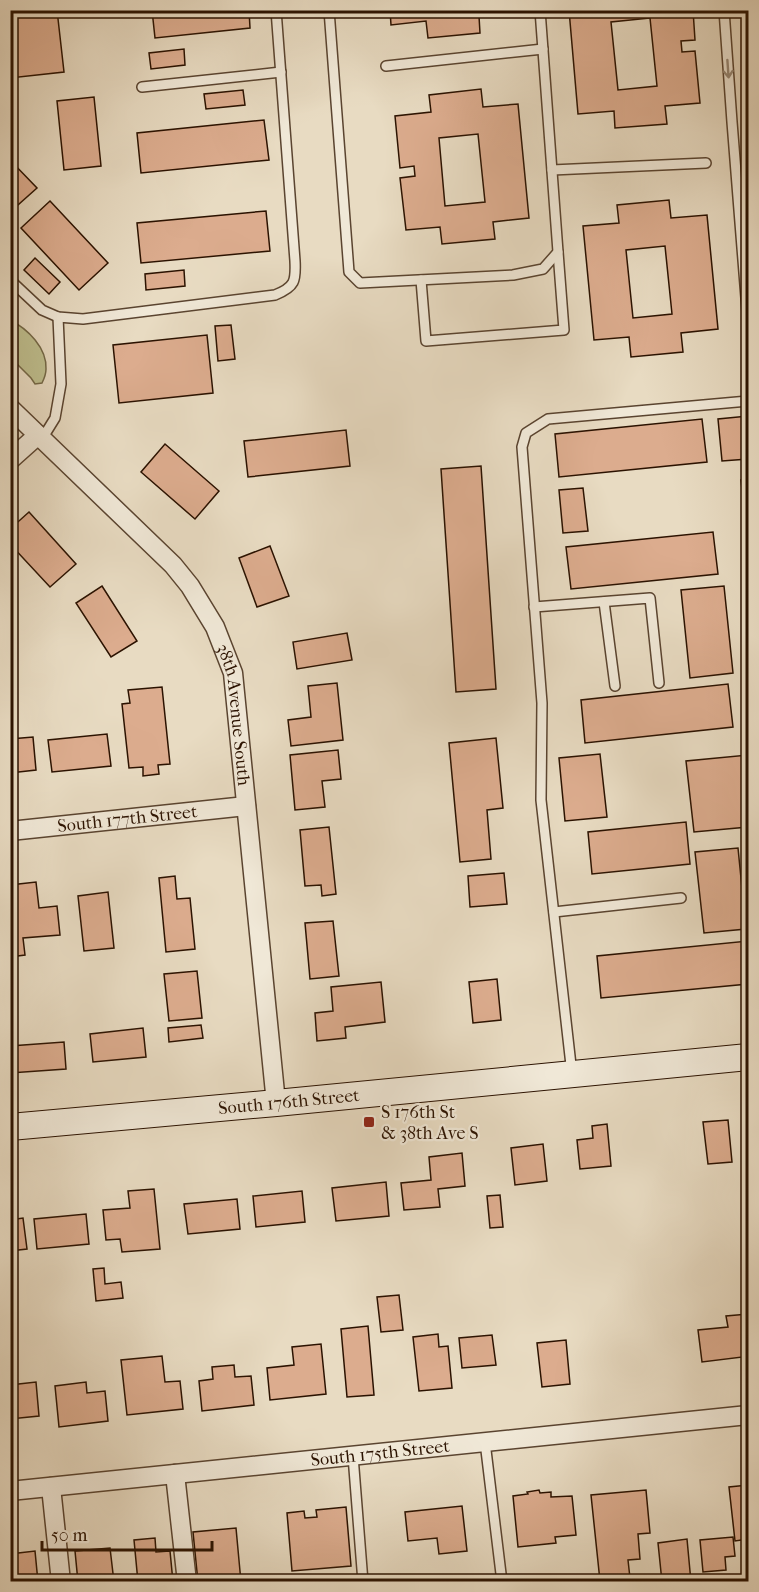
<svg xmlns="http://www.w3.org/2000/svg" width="759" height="1592" font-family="'IM FELL French Canon',serif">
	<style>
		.green { fill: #bebe8e; stroke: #746847; stroke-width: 1.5 }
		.building { fill: #dcac8e; stroke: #2b1200; stroke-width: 1.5; fill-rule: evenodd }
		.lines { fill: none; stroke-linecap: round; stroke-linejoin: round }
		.lane-casing { stroke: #5a4430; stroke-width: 12 }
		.street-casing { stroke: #5a4430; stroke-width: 21 }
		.secondary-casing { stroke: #2b1200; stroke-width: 28 }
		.lane { stroke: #f0e8d7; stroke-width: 9 }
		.street { stroke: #f0e8d7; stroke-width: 18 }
		.secondary { stroke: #f0e8d7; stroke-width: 26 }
		.oneway { stroke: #978876 }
		.poi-dot { fill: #8f2418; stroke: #f0e8d7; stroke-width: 2 }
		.labels { text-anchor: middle; stroke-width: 4.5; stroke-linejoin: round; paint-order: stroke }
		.street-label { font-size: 18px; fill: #2b1200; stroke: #f0e8d7 }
		.poi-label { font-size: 18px; fill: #2b1200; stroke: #f0e8d7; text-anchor: start }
	</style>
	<rect width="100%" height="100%" fill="#e8dbc2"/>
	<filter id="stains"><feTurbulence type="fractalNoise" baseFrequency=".00333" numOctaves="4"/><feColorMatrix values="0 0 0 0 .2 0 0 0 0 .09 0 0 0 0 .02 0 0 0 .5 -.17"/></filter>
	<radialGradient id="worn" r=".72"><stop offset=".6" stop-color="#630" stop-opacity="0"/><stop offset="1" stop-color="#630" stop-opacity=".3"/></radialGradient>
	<path class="green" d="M10,320C28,329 47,348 46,369C46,374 44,379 42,383L35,384L31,378L11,358Z"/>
	<g class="building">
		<polygon points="10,10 57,10 64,72 10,78"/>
		<polygon points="152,10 249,10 250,28 155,38"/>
		<polygon points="390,10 514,10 514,13 479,16 480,33 428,38 426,21 391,25"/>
		<path d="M569,10H693L695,40L681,41L682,52L695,51L700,103L665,106L667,124L615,128L614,111L578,114ZM650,18L657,86L618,90L611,22Z"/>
		<polygon points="184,49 185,65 151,69 149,53"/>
		<path d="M481,89L483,107L518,104L529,218L493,222L495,239L442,244L440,227L406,230L400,178L415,176L414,166L400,168L395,116L431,112L429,95ZM478,134L485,202L445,206L439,138Z"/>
		<polygon points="243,90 245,105 206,109 204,94"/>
		<polygon points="94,97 101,166 64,170 57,101"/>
		<polygon points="264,120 269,160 141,173 137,133"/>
		<polygon points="10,160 37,188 10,212"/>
		<path d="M669,200L671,218L707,215L718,329L681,333L683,352L631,357L629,337L594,340L583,226L619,223L617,205ZM665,246L672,314L633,318L626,250Z"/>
		<polygon points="50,201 108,263 79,290 21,228"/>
		<polygon points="266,211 270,251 141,263 137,223"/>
		<polygon points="35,258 60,282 49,294 24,270"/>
		<polygon points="184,270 185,286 146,290 145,274"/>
		<polygon points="231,325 235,359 218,361 215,326"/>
		<polygon points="207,335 213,393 119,403 113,345"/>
		<polygon points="748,416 748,459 722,461 718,419"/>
		<polygon points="702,419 707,462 559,477 555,434"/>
		<polygon points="346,430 350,466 248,477 244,441"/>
		<polygon points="165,444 219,491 195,519 141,472"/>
		<polygon points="481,466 496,689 456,692 441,469"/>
		<polygon points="741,480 748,480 748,528 746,528"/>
		<polygon points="583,488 588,531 563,533 559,490"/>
		<polygon points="29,512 76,564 50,587 10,544 10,529"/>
		<polygon points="713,532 718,574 571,589 566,547"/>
		<polygon points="270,546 289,596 257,607 239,558"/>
		<polygon points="102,586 137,641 111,657 76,603"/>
		<polygon points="724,586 733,673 690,678 681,590"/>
		<polygon points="347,633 352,660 297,669 293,642"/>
		<polygon points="337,683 343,740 291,746 288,720 311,717 308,686"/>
		<polygon points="728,684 733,727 585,743 581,700"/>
		<polygon points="162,687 170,764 158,765 159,774 143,776 143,767 129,768 122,704 130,703 128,690"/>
		<polygon points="107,734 111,766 52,772 48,740"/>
		<polygon points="33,737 36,770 10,773 10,739"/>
		<polygon points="496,738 503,808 487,810 491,859 460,862 449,743"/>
		<polygon points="338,750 341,779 322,781 325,807 295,810 290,755"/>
		<polygon points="600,754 607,817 565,821 559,758"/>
		<polygon points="748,755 748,827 694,832 686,761"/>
		<polygon points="686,822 690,864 592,874 588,832"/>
		<polygon points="329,827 336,894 322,896 321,885 305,886 300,830"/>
		<polygon points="738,848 746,929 704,933 695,852"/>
		<polygon points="504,873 507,904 470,907 468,876"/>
		<polygon points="175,876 177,899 190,898 195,949 166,952 159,878"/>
		<polygon points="36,882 39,908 57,906 60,935 23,938 25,955 10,957 10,885"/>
		<polygon points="108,892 114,948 84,951 78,896"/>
		<polygon points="333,921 339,976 310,979 305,923"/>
		<polygon points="748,941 748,984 601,998 597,956"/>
		<polygon points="197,971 202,1018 169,1021 164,974"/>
		<polygon points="497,979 501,1020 473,1023 469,982"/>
		<polygon points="381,982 385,1022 345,1027 346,1038 317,1041 315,1013 333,1011 331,987"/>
		<polygon points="201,1025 203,1038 169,1042 168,1028"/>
		<polygon points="143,1028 146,1057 93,1062 90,1034"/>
		<polygon points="64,1042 66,1069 10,1073 10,1046"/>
		<polygon points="728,1120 732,1162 708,1164 703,1122"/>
		<polygon points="607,1124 611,1166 580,1169 577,1140 593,1138 592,1126"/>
		<polygon points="543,1144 547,1181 515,1185 511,1148"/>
		<polygon points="462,1153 465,1186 438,1189 440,1207 404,1210 401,1183 431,1180 429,1157"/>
		<polygon points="386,1182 389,1216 336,1221 332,1188"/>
		<polygon points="154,1189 160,1249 122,1252 120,1239 106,1240 103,1210 130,1208 128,1191"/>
		<polygon points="302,1191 305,1222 256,1227 253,1196"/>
		<polygon points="500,1195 503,1227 490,1228 487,1196"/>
		<polygon points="237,1199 240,1229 188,1234 184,1204"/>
		<polygon points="86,1214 89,1244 37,1249 34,1219"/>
		<polygon points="23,1218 27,1249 10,1251 10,1220"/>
		<polygon points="104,1268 105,1284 121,1282 123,1298 96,1301 93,1269"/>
		<polygon points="399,1295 403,1330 381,1332 377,1297"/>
		<polygon points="748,1314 748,1362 743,1363 742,1357 702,1362 698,1330 728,1327 726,1316"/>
		<polygon points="368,1326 374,1395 347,1397 341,1329"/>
		<polygon points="438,1334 439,1347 448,1346 452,1388 419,1391 413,1337"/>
		<polygon points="492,1335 496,1365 462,1368 459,1338"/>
		<polygon points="566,1340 570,1384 542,1387 537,1343"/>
		<polygon points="321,1344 326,1394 270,1400 267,1368 294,1365 292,1347"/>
		<polygon points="162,1356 165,1382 180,1381 183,1409 127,1415 121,1360"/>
		<polygon points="234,1365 235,1377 251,1376 254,1405 202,1411 199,1381 213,1379 212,1367"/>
		<polygon points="36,1382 39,1416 10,1419 10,1385"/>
		<polygon points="86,1382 87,1393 105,1391 108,1421 59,1427 55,1386"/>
		<polygon points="748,1485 748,1539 735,1541 729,1487"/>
		<polygon points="539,1490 540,1493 551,1492 551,1497 572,1496 576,1535 555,1537 556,1543 518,1547 513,1496 528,1494 527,1492"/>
		<polygon points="646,1490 650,1533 638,1534 640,1559 628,1560 630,1578 600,1581 591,1495"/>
		<polygon points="462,1506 467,1551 439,1554 437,1538 408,1541 405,1512"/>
		<polygon points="346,1507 351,1566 292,1571 287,1513 304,1511 305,1518 317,1517 316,1510"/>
		<polygon points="236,1528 241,1582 198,1582 193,1532"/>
		<polygon points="733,1537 735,1556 725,1557 726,1570 703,1572 700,1540"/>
		<polygon points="155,1538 156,1552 170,1551 173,1582 138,1582 134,1540"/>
		<polygon points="687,1539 691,1582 662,1582 658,1543"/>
		<polygon points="110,1548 114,1582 78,1582 75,1551"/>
		<polygon points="35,1551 38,1582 10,1582 10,1554"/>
	</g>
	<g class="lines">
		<defs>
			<g id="lane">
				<polyline points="329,10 349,272 360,283 513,275 543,269 558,252 540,10"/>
				<polyline points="724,10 732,122 748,323"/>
				<polyline points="724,12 748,10"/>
				<polyline points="386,66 543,49"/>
				<polyline points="142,87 281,72"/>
				<polyline points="552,170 706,163"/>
				<path d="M10,280L42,310L58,317L83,319L275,295C295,287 296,281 295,261L276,10"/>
				<polyline points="421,280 426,341 564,330 558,252"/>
				<polyline points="42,439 55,418 61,384 58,317"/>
				<polyline points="604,602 615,686"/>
				<polyline points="534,607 650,598 659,683"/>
				<polyline points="554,912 681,898"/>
				<polyline points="572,1074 541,800 542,703 522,447 526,433 548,419 748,401"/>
				<polyline points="485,1442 502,1582"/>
				<polyline points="353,1456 363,1582"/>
			</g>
			<g id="street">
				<path id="s1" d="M10,408L173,565L190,586L215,627L233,673L276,1103"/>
				<polyline points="10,460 38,435"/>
				<path id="s2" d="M10,831L246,806"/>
				<polyline points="175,1474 187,1582"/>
				<polyline points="51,1487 61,1582"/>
				<path id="s3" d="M10,1491L748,1415"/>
			</g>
			<g id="secondary">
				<path id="s4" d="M10,1127L276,1103L748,1057"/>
			</g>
		</defs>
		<use href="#lane" class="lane-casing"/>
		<use href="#street" class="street-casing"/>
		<use href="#secondary" class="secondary-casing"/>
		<use href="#lane" class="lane"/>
		<use href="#street" class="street"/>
		<use href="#secondary" class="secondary"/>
	</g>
	<defs><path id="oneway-shaft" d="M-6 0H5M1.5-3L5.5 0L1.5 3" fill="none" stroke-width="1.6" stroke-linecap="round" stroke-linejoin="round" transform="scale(1.5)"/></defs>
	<use class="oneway" href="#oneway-shaft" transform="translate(728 69) rotate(86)"/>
	<rect class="poi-dot" x="363" y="1116" width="12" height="12" rx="3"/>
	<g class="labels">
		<g class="street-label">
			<text dy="6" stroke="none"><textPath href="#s1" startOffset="392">38th Avenue South</textPath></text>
			<text dy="6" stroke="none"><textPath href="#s2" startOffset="118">South 177th Street</textPath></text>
			<text dy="6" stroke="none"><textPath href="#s4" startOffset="280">South 176th Street</textPath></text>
			<text dy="6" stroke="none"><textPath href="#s3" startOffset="372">South 175th Street</textPath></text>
		</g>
		<g class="poi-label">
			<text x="381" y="1118">S 176th St<tspan x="381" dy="21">&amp; 38th Ave S</tspan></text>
		</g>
	</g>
	<rect width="759" height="1592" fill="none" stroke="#e8dbc2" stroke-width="36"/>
	<rect x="12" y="12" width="735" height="1568" fill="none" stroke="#2b1200" stroke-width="3"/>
	<rect x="18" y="18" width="723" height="1556" fill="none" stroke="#2b1200" stroke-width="1.5"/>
	<path d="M42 1541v9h170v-9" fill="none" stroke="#2b1200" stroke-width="3"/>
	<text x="51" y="1541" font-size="18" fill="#2b1200" stroke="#f0e8d7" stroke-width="4.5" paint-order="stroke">50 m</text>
	<rect width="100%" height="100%" filter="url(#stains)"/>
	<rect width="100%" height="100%" fill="url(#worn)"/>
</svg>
